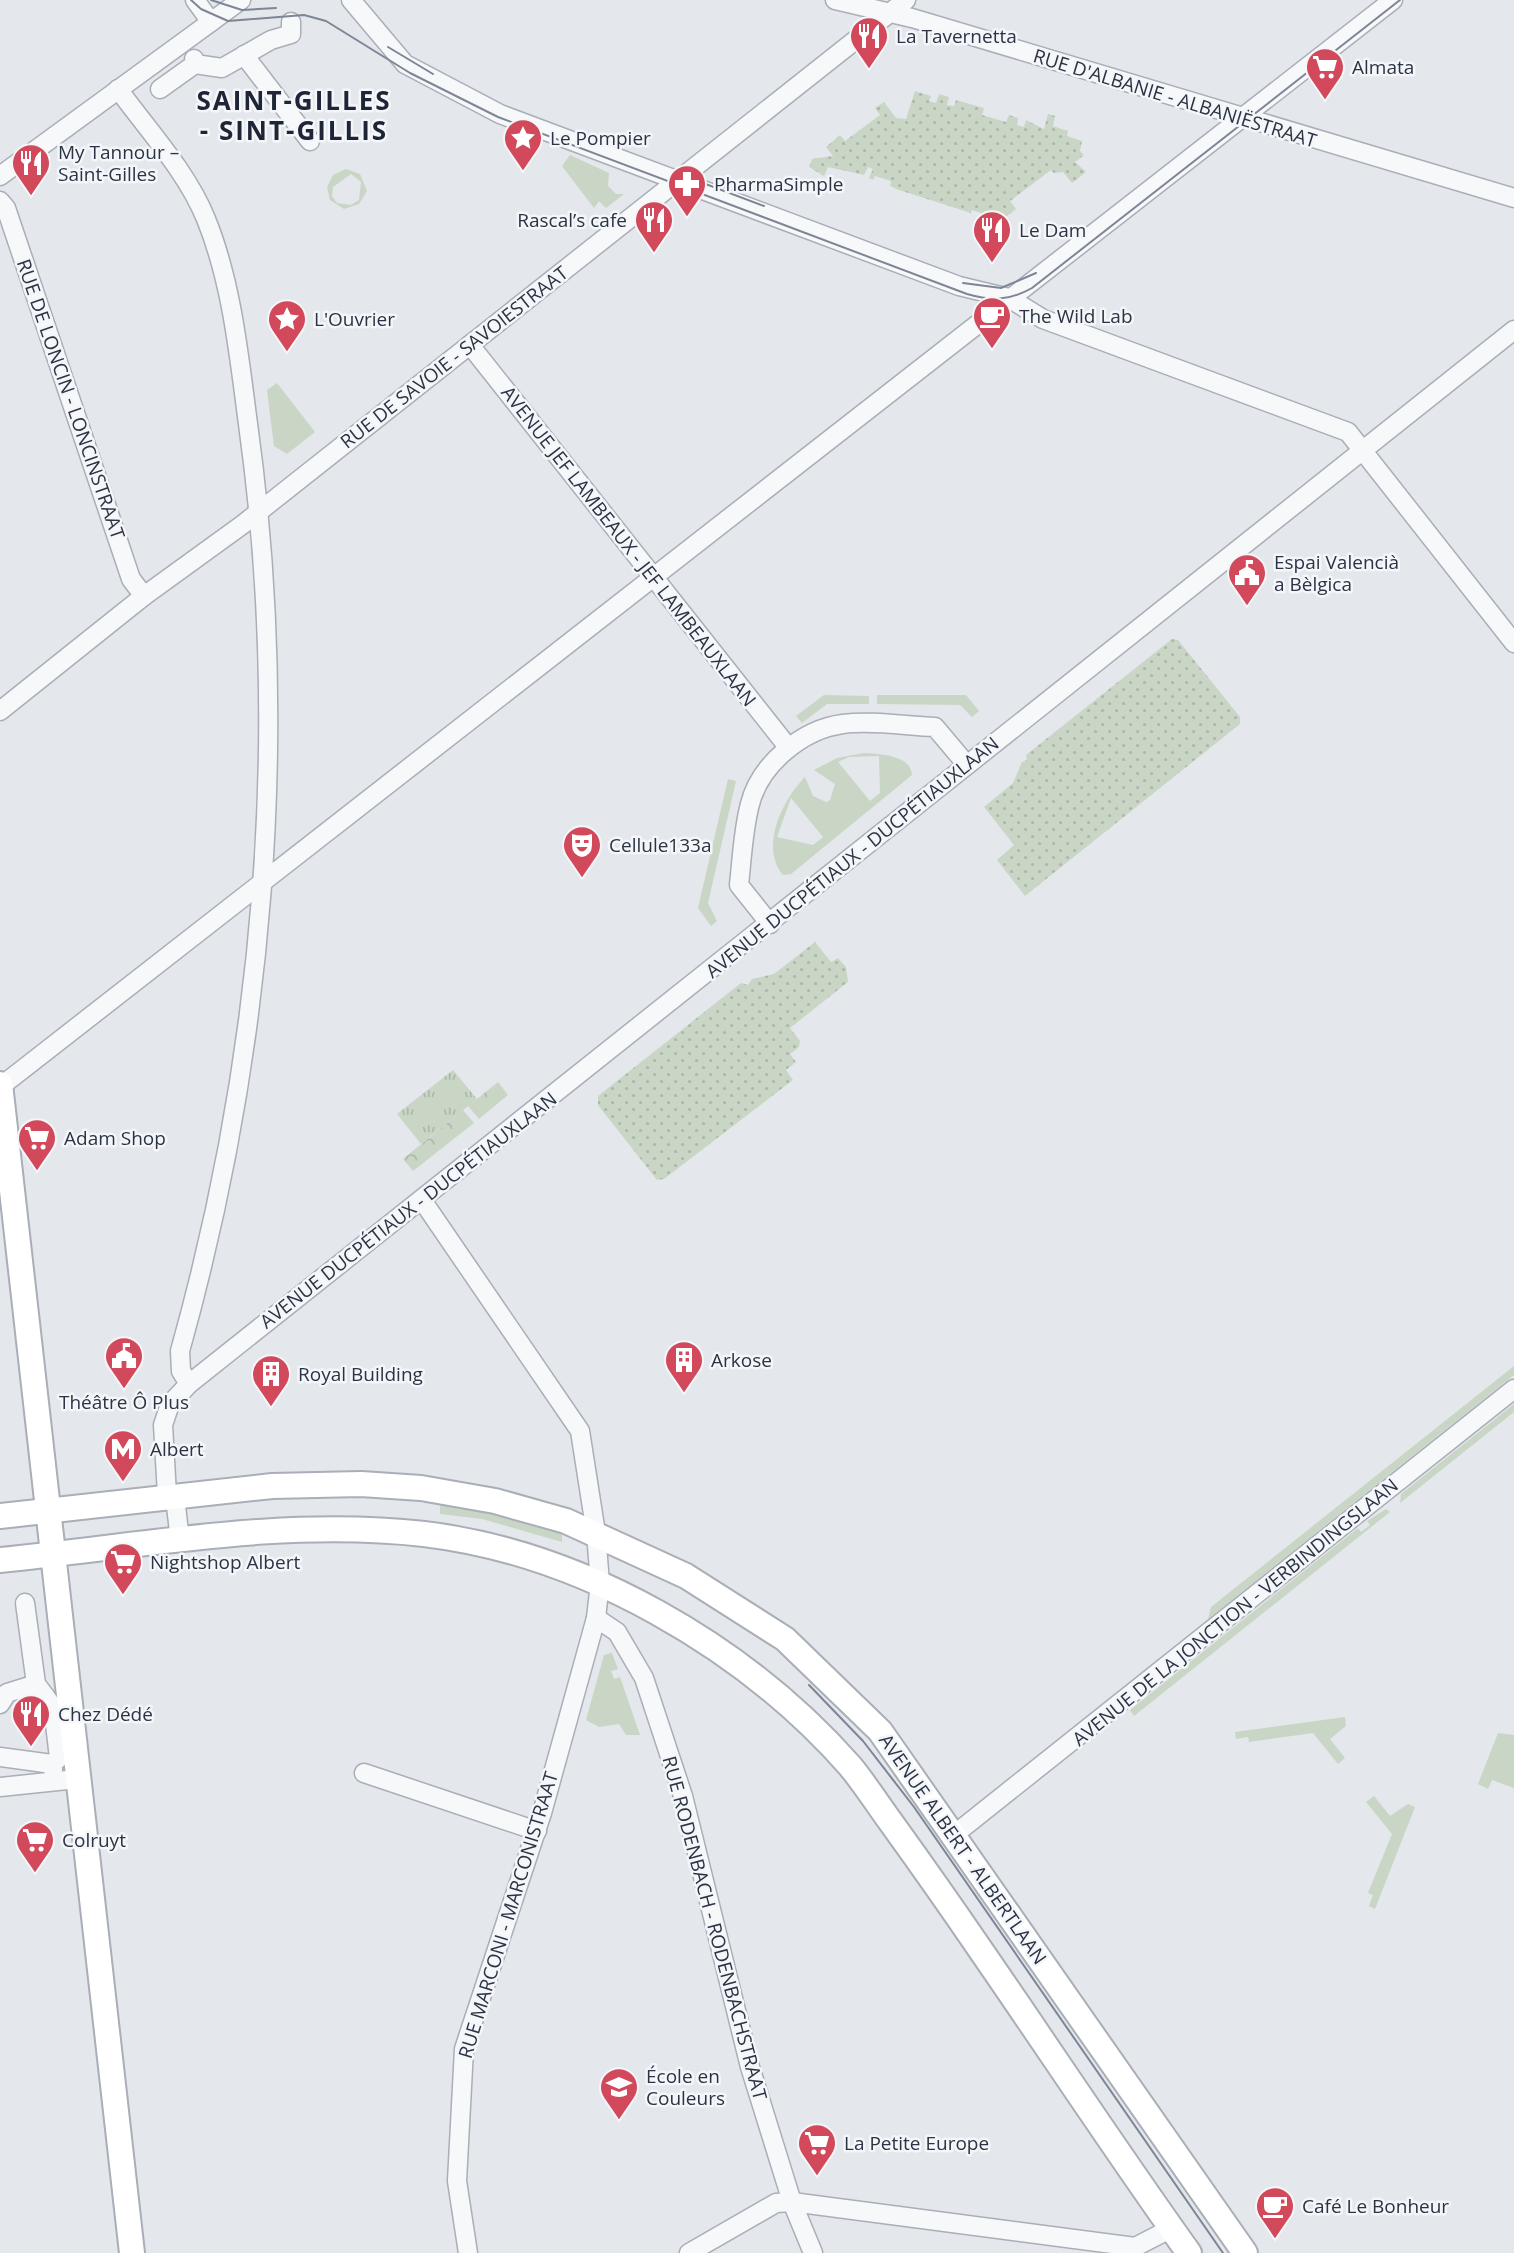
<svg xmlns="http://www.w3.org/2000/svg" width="1514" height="2253" font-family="'Open Sans',sans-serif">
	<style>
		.grass { fill: #c9d6c5; fill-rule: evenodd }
		.forest { fill: url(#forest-crowns) }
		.park { fill: url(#park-tufts) }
		.garden { fill: url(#garden-dots) }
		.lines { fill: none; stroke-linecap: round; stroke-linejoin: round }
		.street-casing { stroke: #a9aeb7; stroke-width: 21 }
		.secondary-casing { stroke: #a9aeb7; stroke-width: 28 }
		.street { stroke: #f7f8fa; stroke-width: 18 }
		.secondary { stroke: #fff; stroke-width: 24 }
		.tram { stroke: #7d8696; stroke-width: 2 }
		.labels { text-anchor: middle; stroke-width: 5; stroke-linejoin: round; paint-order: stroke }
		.poi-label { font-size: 19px; fill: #2b3445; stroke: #f4f6f9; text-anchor: start }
		.street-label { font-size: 19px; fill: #2b3445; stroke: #f4f6f9 }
		.district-label { font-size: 26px; font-weight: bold; letter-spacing: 2px; fill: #1d2536; stroke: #f4f6f9 }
	</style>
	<defs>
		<pattern id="forest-crowns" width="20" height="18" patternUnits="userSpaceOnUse" patternTransform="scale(1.75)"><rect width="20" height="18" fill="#c9d6c5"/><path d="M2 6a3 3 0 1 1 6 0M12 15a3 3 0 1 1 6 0" fill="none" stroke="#adb8ab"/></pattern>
		<pattern id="park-tufts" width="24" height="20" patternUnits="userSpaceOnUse" patternTransform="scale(1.75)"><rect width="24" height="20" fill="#c9d6c5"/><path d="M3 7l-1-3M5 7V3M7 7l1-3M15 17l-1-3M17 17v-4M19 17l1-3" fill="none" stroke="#adb8ab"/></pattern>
		<pattern id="garden-dots" width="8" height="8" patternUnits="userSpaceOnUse" patternTransform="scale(1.75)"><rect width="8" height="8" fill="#c9d6c5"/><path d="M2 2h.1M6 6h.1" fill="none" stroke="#adb8ab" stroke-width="1.8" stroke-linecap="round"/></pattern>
	</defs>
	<rect width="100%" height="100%" fill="#e4e7ec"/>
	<g class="grass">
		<polygon points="570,155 609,173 608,186 616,194 624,194 606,208 599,201 594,208 562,166"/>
		<path d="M346,169L360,174L367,191L359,204L344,209L330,200L327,187L333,175ZM351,174L361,182L359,200L351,205L337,203L332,196L333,187Z"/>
		<polygon points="277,383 315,432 287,454 274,446 267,390"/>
		<polygon points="824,695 869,696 869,704 827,704 802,723 796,716"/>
		<polygon points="877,695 966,695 979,711 972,717 960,705 877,704"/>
		<path d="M864,753C880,754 911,755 912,775L791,874L783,875C759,847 783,799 805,777L813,796L826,802L830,800L835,784L814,770L837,758ZM879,756L880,793L870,801L838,762L849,757ZM791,798L823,837L813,845L777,837Z"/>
		<polygon points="728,779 736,781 708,903 717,921 711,926 698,908"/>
		<polygon points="1514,1366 1514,1375 1208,1619 1211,1607"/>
		<polygon points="1514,1404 1514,1412 1400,1503 1401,1494"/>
		<polygon points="440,1501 562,1530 562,1542 482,1519 440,1514"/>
		<polygon points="1386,1509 1390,1512 1134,1716 1130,1710 1358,1528 1361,1532 1370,1525 1367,1521"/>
		<polygon points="612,1653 618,1669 611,1671 614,1679 620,1677 640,1735 626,1735 619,1724 599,1727 586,1720 604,1655"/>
		<polygon points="1345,1717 1346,1726 1330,1739 1345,1758 1338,1764 1313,1733 1249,1742 1248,1737 1236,1739 1235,1732"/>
		<polygon points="1498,1733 1514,1735 1514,1788 1492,1780 1488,1789 1478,1784"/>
		<polygon points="1374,1796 1390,1816 1408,1804 1415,1807 1375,1909 1369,1906 1373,1895 1368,1893 1392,1834 1366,1802"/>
	</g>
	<g class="forest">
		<polygon points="498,1082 508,1095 479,1119 468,1106"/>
		<polygon points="463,1110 474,1123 413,1171 403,1159"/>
	</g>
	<polygon class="park" points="453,1070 477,1099 421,1144 397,1114"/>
	<g class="garden">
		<polygon points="915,91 931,96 929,101 936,103 939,94 949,97 947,105 954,106 956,100 984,108 982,115 1006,122 1009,115 1018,118 1017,125 1024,127 1026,120 1044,129 1048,114 1055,116 1053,126 1068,131 1067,136 1082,141 1080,151 1084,155 1075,162 1086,172 1072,183 1063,172 1054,173 1051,170 1010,201 1016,209 995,225 980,217 981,213 972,210 971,213 899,190 890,186 891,181 875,176 873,180 869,178 873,169 868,167 864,175 828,167 824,176 809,167 812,159 833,156 826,147 840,135 845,141 880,115 875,108 884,102 896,118 906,119"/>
		<polygon points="1172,639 1178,640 1240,717 1240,724 1025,896 997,860 1014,845 984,807 1013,783 1022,762 1027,760 1026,755"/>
		<polygon points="815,942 831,962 838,958 846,967 848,982 790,1028 800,1041 799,1047 790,1054 796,1062 786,1070 793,1080 664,1179 657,1180 598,1105 598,1096 741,983 748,985 752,979 774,974"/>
	</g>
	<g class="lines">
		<defs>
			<g id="street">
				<polyline points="195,0 211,22"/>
				<polyline points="351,0 405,64 500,114 959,286 1009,298 1043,319 1348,432 1514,643"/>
				<polyline points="835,0 912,18 1514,198"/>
				<polyline points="244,55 310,141"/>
				<polyline points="195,64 222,68 271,40 291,34 291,22"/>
				<path d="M118,89C148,130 187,172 206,219C232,283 239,356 248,424C291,733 264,1051 180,1351L181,1371L189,1384"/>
				<polyline points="160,89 195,64 194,59"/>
				<polyline points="0,176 241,0"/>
				<polyline points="0,201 6,208 131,579 144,596"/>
				<polyline points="470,345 788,747"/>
				<polyline points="0,711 144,596 242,525 906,0"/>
				<path d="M770,924L739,885C742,858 743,830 750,804C760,764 803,729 843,724C872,720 906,726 935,727L967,765"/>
				<polyline points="0,1087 1393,0"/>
				<polyline points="422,1200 580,1431 596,1533 600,1583 596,1618 542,1813 464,2049 457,2181 468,2253"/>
				<polyline points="180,1540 176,1506 167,1495 163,1425 170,1404 189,1384 1514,330"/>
				<polyline points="25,1603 36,1684 45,1696 40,1704"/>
				<polyline points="596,1618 617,1632 644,1678 683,1796 750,2067 792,2202 813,2253"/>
				<polyline points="45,1696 53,1707 59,1758 52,1764"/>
				<polyline points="0,1704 7,1693 36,1684"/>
				<polyline points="0,1757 52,1764 53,1770"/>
				<polyline points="364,1773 537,1831"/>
				<polyline points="0,1787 77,1779"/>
				<polyline points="955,1834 1514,1389"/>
				<polyline points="689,2253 776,2203 792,2202 1135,2247 1172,2228"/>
			</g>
			<g id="secondary">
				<polyline points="0,1084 132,2253"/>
				<polyline points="0,1516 272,1486 361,1484 421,1488 495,1501 566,1521 686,1576 785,1639 880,1731 1245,2253"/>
				<path d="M0,1560C141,1546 283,1518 424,1534C583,1553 745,1647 850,1766C864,1783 877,1803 890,1821C921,1864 952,1908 982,1952C1051,2052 1118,2154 1189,2253"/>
			</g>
		</defs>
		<use href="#street" class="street-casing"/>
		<use href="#secondary" class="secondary-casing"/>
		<use href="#street" class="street"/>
		<use href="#secondary" class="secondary"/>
		<g class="tram">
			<path d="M191,0L201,9L228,21L304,15L326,21L410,73L498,117L967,294C991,301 1009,301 1032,288L1400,0"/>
			<polyline points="211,0 242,10 276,8"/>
			<polyline points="388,47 433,74"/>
			<polyline points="695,180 764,206"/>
			<polyline points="963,283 1001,288 1036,273"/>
			<polyline points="809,1685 863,1741 914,1807 1223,2253"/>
		</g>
	</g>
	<defs>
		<symbol id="restaurant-pin" viewBox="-11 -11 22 30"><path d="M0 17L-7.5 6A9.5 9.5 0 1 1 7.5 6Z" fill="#d1495b" stroke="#f4f6f9"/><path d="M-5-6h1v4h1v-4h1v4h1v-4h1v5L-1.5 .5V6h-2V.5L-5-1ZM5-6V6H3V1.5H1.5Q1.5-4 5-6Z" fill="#fff"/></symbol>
		<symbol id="supermarket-pin" viewBox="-11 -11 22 30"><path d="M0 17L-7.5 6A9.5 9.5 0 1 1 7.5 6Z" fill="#d1495b" stroke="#f4f6f9"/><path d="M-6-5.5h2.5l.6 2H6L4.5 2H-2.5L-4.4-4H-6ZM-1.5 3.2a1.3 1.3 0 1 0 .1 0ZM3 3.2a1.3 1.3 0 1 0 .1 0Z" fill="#fff"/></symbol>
		<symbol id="sight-pin" viewBox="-11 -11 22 30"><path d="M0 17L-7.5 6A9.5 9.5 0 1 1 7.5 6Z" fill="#d1495b" stroke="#f4f6f9"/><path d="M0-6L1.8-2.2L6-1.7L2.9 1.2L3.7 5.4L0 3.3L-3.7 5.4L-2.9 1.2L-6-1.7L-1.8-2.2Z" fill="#fff"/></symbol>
		<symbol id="pharmacy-pin" viewBox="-11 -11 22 30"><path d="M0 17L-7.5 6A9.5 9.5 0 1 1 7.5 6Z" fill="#d1495b" stroke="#f4f6f9"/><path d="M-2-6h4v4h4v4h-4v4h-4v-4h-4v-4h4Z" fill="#fff"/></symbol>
		<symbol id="cafe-pin" viewBox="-11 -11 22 30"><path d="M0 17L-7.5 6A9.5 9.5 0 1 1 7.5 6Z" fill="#d1495b" stroke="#f4f6f9"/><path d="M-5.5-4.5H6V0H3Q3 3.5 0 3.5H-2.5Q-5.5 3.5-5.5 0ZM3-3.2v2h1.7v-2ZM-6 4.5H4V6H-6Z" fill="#fff"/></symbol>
		<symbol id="civic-pin" viewBox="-11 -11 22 30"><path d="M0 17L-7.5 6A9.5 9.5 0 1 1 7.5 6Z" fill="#d1495b" stroke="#f4f6f9"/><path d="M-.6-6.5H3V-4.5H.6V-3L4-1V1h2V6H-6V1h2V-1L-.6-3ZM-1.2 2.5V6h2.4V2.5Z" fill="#fff"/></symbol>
		<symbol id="theatre-pin" viewBox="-11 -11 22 30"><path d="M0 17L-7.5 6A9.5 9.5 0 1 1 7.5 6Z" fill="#d1495b" stroke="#f4f6f9"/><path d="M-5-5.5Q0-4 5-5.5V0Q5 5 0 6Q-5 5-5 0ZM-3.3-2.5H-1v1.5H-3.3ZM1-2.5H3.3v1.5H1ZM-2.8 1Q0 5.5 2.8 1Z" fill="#fff"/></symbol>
		<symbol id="building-pin" viewBox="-11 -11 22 30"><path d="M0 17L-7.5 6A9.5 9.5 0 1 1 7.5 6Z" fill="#d1495b" stroke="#f4f6f9"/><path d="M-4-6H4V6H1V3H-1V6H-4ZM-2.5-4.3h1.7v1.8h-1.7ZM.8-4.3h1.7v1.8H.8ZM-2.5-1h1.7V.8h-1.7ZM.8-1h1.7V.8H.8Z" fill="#fff"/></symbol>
		<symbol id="metro-pin" viewBox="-11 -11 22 30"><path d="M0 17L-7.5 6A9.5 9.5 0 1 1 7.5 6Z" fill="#d1495b" stroke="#f4f6f9"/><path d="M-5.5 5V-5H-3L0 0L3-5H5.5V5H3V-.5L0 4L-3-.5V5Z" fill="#fff"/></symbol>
		<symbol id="school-pin" viewBox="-11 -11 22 30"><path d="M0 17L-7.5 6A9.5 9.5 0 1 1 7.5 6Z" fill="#d1495b" stroke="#f4f6f9"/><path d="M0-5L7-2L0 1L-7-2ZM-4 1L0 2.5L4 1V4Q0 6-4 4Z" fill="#fff"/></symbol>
	</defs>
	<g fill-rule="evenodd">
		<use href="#restaurant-pin" x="847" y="14" width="44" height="60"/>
		<use href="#supermarket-pin" x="1303" y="45" width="44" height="60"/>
		<use href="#sight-pin" x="501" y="116" width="44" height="60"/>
		<use href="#restaurant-pin" x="9" y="141" width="44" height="60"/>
		<use href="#pharmacy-pin" x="665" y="162" width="44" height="60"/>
		<use href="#restaurant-pin" x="632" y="198" width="44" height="60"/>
		<use href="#restaurant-pin" x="970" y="208" width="44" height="60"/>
		<use href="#cafe-pin" x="970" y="294" width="44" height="60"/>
		<use href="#sight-pin" x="265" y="297" width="44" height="60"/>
		<use href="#civic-pin" x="1225" y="551" width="44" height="60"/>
		<use href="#theatre-pin" x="560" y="823" width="44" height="60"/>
		<use href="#supermarket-pin" x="15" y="1116" width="44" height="60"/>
		<use href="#civic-pin" x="102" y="1334" width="44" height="60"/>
		<use href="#building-pin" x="662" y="1338" width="44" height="60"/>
		<use href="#building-pin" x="249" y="1352" width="44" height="60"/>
		<use href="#metro-pin" x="101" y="1427" width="44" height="60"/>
		<use href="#supermarket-pin" x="101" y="1540" width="44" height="60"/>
		<use href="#restaurant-pin" x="9" y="1692" width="44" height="60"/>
		<use href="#supermarket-pin" x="13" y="1818" width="44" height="60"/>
		<use href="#school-pin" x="597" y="2065" width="44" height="60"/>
		<use href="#supermarket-pin" x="795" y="2121" width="44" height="60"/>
		<use href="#cafe-pin" x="1253" y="2184" width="44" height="60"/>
	</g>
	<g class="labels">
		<g class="poi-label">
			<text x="896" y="43">La Tavernetta</text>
			<text x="1352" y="74">Almata</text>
			<text x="550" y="145">Le Pompier</text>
			<text x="58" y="159">My Tannour –<tspan x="58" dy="22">Saint-Gilles</tspan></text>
			<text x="714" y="191">PharmaSimple</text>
			<text x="627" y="227" text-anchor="end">Rascal’s cafe</text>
			<text x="1019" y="237">Le Dam</text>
			<text x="1019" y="323">The Wild Lab</text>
			<text x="314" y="326">L'Ouvrier</text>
			<text x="1274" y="569">Espai Valencià<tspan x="1274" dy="22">a Bèlgica</tspan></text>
			<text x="609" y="852">Cellule133a</text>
			<text x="64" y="1145">Adam Shop</text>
			<text x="711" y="1367">Arkose</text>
			<text x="298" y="1381">Royal Building</text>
			<text x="124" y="1409" text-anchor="middle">Théâtre Ô Plus</text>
			<text x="150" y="1456">Albert</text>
			<text x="150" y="1569">Nightshop Albert</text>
			<text x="58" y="1721">Chez Dédé</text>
			<text x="62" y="1847">Colruyt</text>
			<text x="646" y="2083">École en<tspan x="646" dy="22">Couleurs</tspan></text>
			<text x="844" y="2150">La Petite Europe</text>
			<text x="1302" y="2213">Café Le Bonheur</text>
		</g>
		<g class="street-label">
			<text transform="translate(1175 98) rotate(17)" y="7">RUE D'ALBANIE - ALBANIËSTRAAT</text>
			<text transform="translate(454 357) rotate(-38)" y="7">RUE DE SAVOIE - SAVOIESTRAAT</text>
			<text transform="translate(71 399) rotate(71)" y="7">RUE DE LONCIN - LONCINSTRAAT</text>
			<text transform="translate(629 546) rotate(52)" y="7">AVENUE JEF LAMBEAUX - JEF LAMBEAUXLAAN</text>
			<text transform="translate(852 857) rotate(-39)" y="7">AVENUE DUCPÉTIAUX - DUCPÉTIAUXLAAN</text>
			<text transform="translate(408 1210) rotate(-38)" y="7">AVENUE DUCPÉTIAUX - DUCPÉTIAUXLAAN</text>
			<text transform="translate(1235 1612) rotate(-39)" y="7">AVENUE DE LA JONCTION - VERBINDINGSLAAN</text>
			<text transform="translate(963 1849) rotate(55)" y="7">AVENUE ALBERT - ALBERTLAAN</text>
			<text transform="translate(508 1915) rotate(-73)" y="7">RUE MARCONI - MARCONISTRAAT</text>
			<text transform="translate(715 1928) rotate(75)" y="7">RUE RODENBACH - RODENBACHSTRAAT</text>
		</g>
		<g class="district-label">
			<text x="294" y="110">SAINT-GILLES<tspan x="294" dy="30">- SINT-GILLIS</tspan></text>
		</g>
	</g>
</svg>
